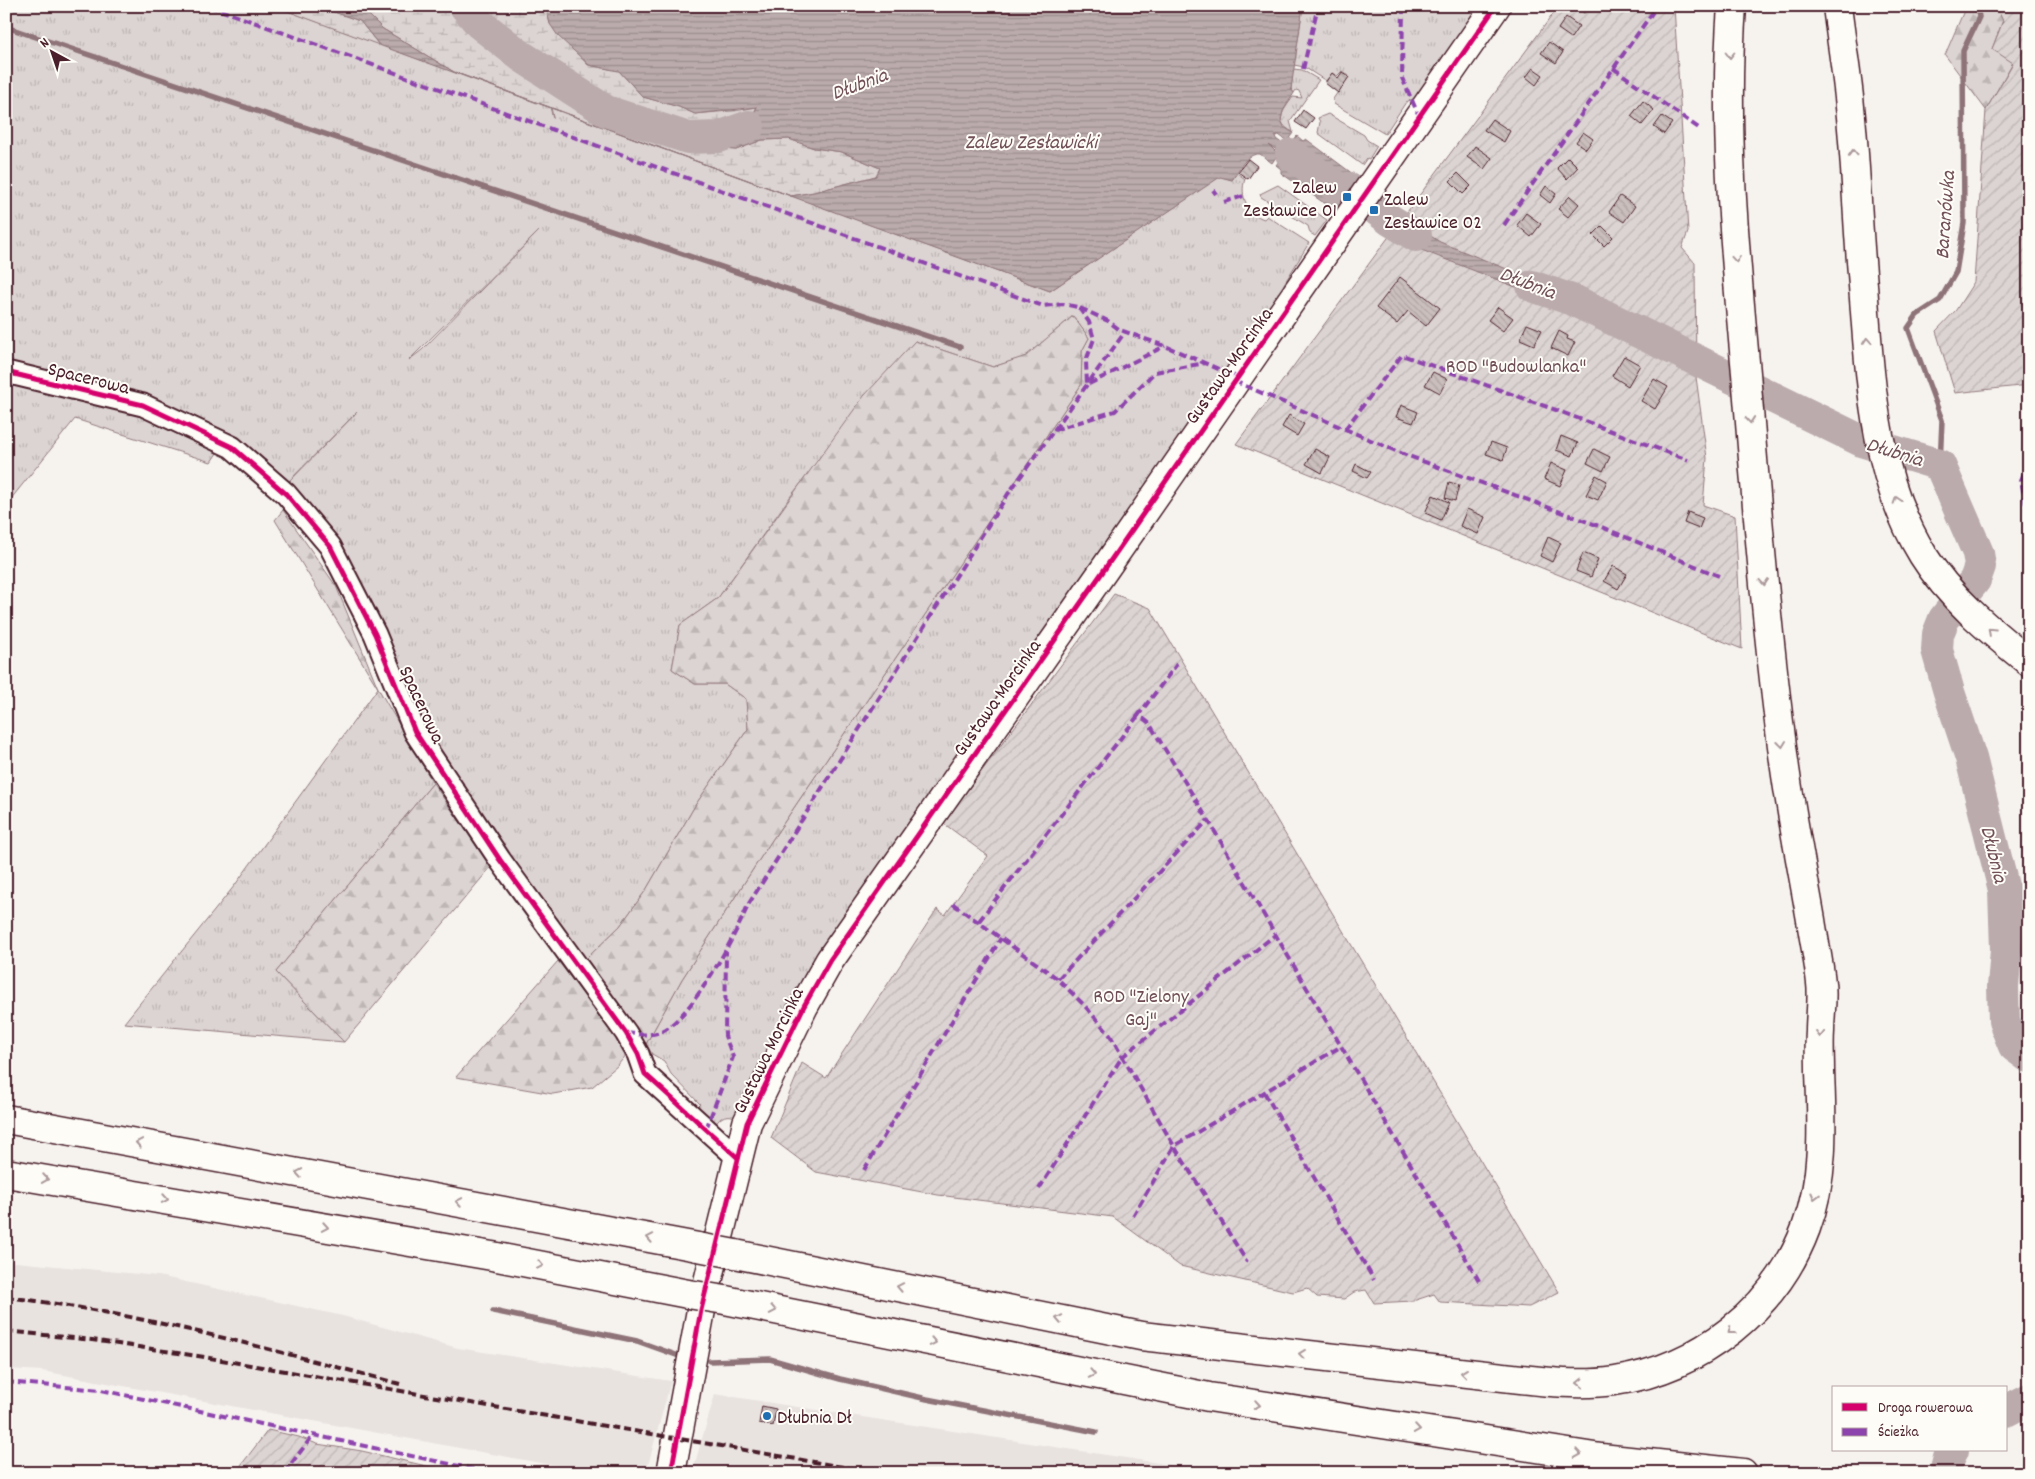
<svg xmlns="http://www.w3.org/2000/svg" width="2035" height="1479" font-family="Dekko,sans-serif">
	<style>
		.built { fill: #e9e3e0 }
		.grass { fill: url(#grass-tufts); stroke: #937a7e; fill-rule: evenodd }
		.forest { fill: url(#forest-firs); stroke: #937a7e }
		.wetland { fill: url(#wetland-marsh); stroke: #937a7e }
		.garden { fill: url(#garden-furrows); stroke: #937a7e }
		.water { fill: url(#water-rules); stroke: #8e7378 }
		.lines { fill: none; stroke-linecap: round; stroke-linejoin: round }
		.stream { stroke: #8e7378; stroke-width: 5.5 }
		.river { stroke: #bbabac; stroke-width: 32 }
		.building { fill: url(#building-back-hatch); stroke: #4a1f2b }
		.street-casing { stroke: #4a1f2b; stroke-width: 25 }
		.secondary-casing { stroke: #4a1f2b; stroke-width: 31 }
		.highway-casing { stroke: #4a1f2b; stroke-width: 31 }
		.street { stroke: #fdfcf7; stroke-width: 21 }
		.secondary { stroke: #fdfcf7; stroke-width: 28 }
		.highway { stroke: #fdfcf7; stroke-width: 28 }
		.rail { stroke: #4a1f2b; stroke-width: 4; stroke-dasharray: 8 4; stroke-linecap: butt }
		.highway-bridge-casing { stroke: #4a1f2b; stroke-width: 31; stroke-linecap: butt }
		.highway-bridge { stroke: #fdfcf7; stroke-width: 28 }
		.quiet { stroke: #8e44ad; stroke-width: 4; stroke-dasharray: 8 4; stroke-linecap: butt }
		.cycleway-casing { stroke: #fdfcf7; stroke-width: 8 }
		.cycleway { stroke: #d6006c; stroke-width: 5 }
		.oneway { stroke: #ac999b }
		.poi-dot { fill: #1f6fb2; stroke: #fdfcf7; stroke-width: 2 }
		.labels { text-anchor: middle; stroke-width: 4; stroke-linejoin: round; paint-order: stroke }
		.poi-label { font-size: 20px; fill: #4a1f2b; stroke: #fdfcf7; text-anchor: start }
		.street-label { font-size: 20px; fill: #4a1f2b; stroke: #fdfcf7 }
		.park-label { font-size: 20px; fill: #6e4c55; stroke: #fdfcf7 }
		.water-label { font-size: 21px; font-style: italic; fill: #725058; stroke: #fdfcf7 }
	</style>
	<defs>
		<pattern id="grass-tufts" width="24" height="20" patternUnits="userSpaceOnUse" patternTransform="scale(1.25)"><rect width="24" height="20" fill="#dcd4d2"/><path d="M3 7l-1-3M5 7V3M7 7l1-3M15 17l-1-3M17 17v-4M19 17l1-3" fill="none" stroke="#beb6b4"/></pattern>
		<pattern id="forest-firs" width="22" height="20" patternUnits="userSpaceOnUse" patternTransform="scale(1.25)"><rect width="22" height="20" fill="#dcd4d2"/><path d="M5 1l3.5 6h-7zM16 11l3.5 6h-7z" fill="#beb6b4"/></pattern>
		<pattern id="wetland-marsh" width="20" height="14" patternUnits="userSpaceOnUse" patternTransform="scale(1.25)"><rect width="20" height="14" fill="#dcd4d2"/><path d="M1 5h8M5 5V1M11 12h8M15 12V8" fill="none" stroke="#beb6b4"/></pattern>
		<pattern id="garden-furrows" width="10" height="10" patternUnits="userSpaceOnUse" patternTransform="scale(1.25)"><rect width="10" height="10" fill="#dcd4d2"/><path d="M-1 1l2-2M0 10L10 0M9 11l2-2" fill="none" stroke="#beb6b4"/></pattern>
		<pattern id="water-rules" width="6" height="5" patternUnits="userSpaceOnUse" patternTransform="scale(1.25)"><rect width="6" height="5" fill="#bbabac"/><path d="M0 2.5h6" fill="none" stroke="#9a8b8c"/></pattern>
		<pattern id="building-back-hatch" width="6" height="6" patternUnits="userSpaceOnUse" patternTransform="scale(1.25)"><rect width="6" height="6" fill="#cbbfbe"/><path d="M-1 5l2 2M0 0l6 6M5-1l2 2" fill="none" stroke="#b0a4a3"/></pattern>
	</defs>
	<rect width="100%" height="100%" fill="#f6f3ef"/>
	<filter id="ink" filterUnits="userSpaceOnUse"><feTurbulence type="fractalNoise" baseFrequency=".02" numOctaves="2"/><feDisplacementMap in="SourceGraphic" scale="10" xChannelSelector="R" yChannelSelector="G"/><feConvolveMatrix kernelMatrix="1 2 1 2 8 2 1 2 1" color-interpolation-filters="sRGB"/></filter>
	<g filter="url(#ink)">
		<g class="built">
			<polygon points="6,1261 159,1276 343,1316 458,1348 671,1381 646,1473 594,1473 42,1371 6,1369"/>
			<polygon points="715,1394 1223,1473 692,1473"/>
		</g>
		<g class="grass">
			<path d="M6,6H274L550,107L553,118L551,107L1050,291L1220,176L1232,180L1237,173L1245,179C1239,196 1248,214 1264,219L1267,216L1309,243L1284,284V293L737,1118C727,1113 721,1116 715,1125L695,1109L700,1104L671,1074L664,1061L652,1054L646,1044L682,979L770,843L1081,385L1082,351L1089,338L1073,316L1025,357L993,367L915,341L790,497L718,598L680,625L672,669L695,684H725L746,699L748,729L696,804L646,890L620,926L585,960L509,858L436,749L300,496L289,482L357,412L287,483L238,442L6,367ZM539,231L422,350L409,360Z"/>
			<polygon points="1303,6 1472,6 1475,13 1415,98 1406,102 1385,134 1334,104 1333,99 1349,76 1342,71 1337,76 1332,73 1326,81 1304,67 1294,65"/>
			<path d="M1293,69L1302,70L1319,80L1290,121L1293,132C1273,122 1283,111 1293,97L1302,98L1299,91L1296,90L1294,93L1291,89Z"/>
			<polygon points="1328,114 1364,135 1367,140 1377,146 1369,159 1367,158 1362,165 1318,133 1320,122 1318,118"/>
			<polygon points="1278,185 1327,220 1315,236 1310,233 1308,226 1261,197 1260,194"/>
			<polygon points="6,381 142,411 217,453 211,462 75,419 6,505"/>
			<polygon points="378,688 433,783 276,972 344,1042 124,1023 235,885"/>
		</g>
		<g class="forest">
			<polygon points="1966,6 1996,6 2003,20 1992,49 2013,62 1986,110 1945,55"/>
			<polygon points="1073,316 1089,338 1082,351 1081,385 770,843 682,979 646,1044 585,960 620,926 646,890 696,804 748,729 746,699 725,684 695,684 672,669 680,625 718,598 864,396 915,341 993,367 1026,356"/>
			<polygon points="283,510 336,586 378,688 275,520"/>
			<polygon points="433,783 491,867 344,1042 276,972"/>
			<polygon points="558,961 628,1053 617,1066 592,1087 553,1094 456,1077"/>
		</g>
		<g class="wetland">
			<polygon points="274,6 317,6 360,21 379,45"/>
			<polygon points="360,6 535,7 547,11 550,24 588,65 619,71 643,97 679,107 695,114 740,110 757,107 752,117 708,133 700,147 736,150 762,140 789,139 814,148 842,152 880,168 876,176 814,192 791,196 454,72 383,29"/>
		</g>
		<g class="garden">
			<polygon points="1559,6 1674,6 1688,232 1682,248 1695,263 1696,377 1707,458 1703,505 1735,516 1742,649 1236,444"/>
			<polygon points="1996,6 2029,6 2029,385 1955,393 1936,331 1956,310 1974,282 1986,110 2013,63 1992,49 2003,21"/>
			<polygon points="1114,594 1150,608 1559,1292 1529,1307 1440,1302 1434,1294 1413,1301 1374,1303 1366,1290 1354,1292 1344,1299 1317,1297 1307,1288 1293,1292 1180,1266 1113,1217 938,1195 816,1172 771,1138 802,1063 826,1078 937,909 945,915 988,856 943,823"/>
			<polygon points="268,1430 299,1437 317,1444 362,1451 456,1473 235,1473"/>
		</g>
		<g class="water">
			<path d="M317,6H360L383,29L454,72L791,196L814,192L876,176L880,168L842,152L814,148L789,139L762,140L736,150L699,147L708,133L752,117L757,107L695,114L679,107L643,97L619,71L589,65L558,36L550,24L547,11L535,7L517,6H1303L1291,89L1294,93L1283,111L1281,120L1284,127L1293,133L1287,141L1279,135L1275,136L1276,139L1287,147L1283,154L1269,145L1278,154L1272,163L1260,154C1246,153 1239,170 1232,180L1220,177L1050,291L379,45L360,21Z"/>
			<polygon points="1297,136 1303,141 1306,139 1357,177 1334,210 1281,173 1281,169 1276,165 1282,157 1288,160 1293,151 1296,152 1345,187 1346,185 1291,143"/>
			<polygon points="1384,204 1398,218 1406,220 1440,242 1549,286 1575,301 1536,295 1424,251 1371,223"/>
		</g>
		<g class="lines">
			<g class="stream">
				<polyline points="6,27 960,347"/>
				<polyline points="1940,465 1942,420 1908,328 1917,315 1940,300 1956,272 1964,223 1963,51 1979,17 1977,6"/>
				<polyline points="493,1311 637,1341 679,1356"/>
				<polyline points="710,1361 770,1359 840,1379 927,1399 1096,1432"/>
			</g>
			<g class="river">
				<polyline points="465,6 480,24 521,56 606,111 688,138 719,137 749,126"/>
				<polyline points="1291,154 1342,191 1348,188 1390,220 1416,236"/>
				<polyline points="1532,286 1575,301 1864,442 1940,465 1978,553 1980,566 1975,580 1944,619 1938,634 1937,650 1949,692 1971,758 2004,890 2006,950 2003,987 2004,1021 2014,1046 2029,1057"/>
				<polyline points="2006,1411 2029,1399"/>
				<polyline points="1945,1473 1949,1458 1953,1450"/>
			</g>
		</g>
		<g class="building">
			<polygon points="1575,6 1589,6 1584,13"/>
			<polygon points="1566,17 1579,26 1571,38 1558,29"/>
			<polygon points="1549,42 1563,52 1556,63 1541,53"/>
			<polygon points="1533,68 1543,75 1536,85 1526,77"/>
			<polygon points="1342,72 1349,77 1338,93 1325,83 1332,73 1338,78"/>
			<polygon points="1643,101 1654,110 1642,125 1631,116"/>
			<polygon points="1303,110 1314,118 1306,129 1295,122"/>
			<polygon points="1662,116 1672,123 1664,134 1654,127"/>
			<polygon points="1492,119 1510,131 1504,142 1484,130"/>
			<polygon points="1583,132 1593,139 1586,149 1576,142"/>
			<polygon points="1475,146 1492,158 1484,169 1467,157"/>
			<polygon points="1568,157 1578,167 1567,179 1557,168"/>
			<polygon points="1248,159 1257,166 1248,179 1238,172"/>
			<polygon points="1458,173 1471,186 1463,194 1450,181"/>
			<polygon points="1546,186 1556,194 1550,203 1540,195"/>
			<polygon points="1570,196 1579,204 1568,217 1558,209"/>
			<polygon points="1620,196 1635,206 1624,222 1609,212"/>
			<polygon points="1526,213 1541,224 1531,237 1517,225"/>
			<polygon points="1602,226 1613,237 1604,246 1593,235"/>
			<polygon points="1400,277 1440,308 1426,326 1408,311 1397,324 1376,308"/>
			<polygon points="1498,307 1513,318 1503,331 1488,320"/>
			<polygon points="1527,324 1542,330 1534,345 1520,339"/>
			<polygon points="1559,331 1568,336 1567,339 1575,342 1568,356 1551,348"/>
			<polygon points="1624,356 1640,365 1628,386 1612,376"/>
			<polygon points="1433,372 1447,379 1440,393 1425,385"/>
			<polygon points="1654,379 1668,387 1655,409 1641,401"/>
			<polygon points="1401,405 1418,412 1413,423 1396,417"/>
			<polygon points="1289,415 1304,424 1297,436 1282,427"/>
			<polygon points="1561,436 1578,443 1572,456 1556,450"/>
			<polygon points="1491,442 1507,448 1503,460 1486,454"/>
			<polygon points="1315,449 1330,457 1322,473 1306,464"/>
			<polygon points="1594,449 1610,457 1603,471 1587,463"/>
			<polygon points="1551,463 1567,470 1560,486 1544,479"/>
			<polygon points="1356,464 1371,472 1367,478 1353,471"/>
			<polygon points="1596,475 1607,481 1598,500 1586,495"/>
			<polygon points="1449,482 1459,485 1455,501 1445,498"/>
			<polygon points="1433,495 1449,502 1441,520 1425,513"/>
			<polygon points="1467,509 1485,517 1478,534 1460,526"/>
			<polygon points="1688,512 1703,518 1699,529 1684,523"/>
			<polygon points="1548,537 1561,543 1552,562 1540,556"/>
			<polygon points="1583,553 1598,559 1591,577 1576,571"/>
			<polygon points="1613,566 1627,574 1618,589 1604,581"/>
			<polygon points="762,1406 776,1409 773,1426 759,1423"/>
		</g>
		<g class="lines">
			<defs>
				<polyline id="street" points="6,372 143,405 232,447 286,494 330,546 375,634 415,732 500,860 626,1033 638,1054 645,1074 738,1158"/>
				<polyline id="secondary" points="671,1473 701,1310 747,1123 804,1006 830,960 1104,570 1496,6"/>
				<g id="highway">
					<path d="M1837,6C1841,40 1847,74 1850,107C1856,162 1857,218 1862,273C1870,368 1871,471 1923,555C1949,597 1990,631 2029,662"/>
					<polyline points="6,1119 698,1247"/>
					<polyline points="6,1173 492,1256 688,1294"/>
					<path d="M735,1254L1141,1336L1512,1378C1546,1382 1581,1386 1615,1381C1700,1368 1776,1309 1806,1228C1825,1177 1822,1125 1820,1071C1820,1057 1819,1044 1820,1031C1820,1015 1823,998 1821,983C1819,962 1814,941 1811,920C1801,862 1789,804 1782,746C1766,622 1756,498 1746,373C1735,251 1723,128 1732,6"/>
					<polyline points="725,1300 1209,1397 1601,1458 1743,1473"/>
				</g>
			</defs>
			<use href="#street" class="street-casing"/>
			<use href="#secondary" class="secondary-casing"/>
			<use href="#highway" class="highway-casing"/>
			<use href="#street" class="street"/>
			<use href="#secondary" class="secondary"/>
			<use href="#highway" class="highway"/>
			<g class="rail">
				<path d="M6,1297C140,1313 270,1349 400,1384"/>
				<polyline points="6,1331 92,1340 198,1356 878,1473"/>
			</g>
			<defs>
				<g id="highway-bridge">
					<polyline points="698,1247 735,1254"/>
					<polyline points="688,1294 725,1300"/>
				</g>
			</defs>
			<use href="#highway-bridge" class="highway-bridge-casing"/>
			<use href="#highway-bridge" class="highway-bridge"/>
			<g class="quiet">
				<polyline points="209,6 1043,306 1063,304 1078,307 1108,321 1120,330 1165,346 1237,377"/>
				<polyline points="1403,6 1402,78 1419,116"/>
				<polyline points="1613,68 1700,129"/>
				<polyline points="1303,69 1318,6"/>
				<polyline points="1213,190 1216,194"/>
				<polyline points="1224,202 1247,195"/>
				<polyline points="1504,225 1657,6"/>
				<polyline points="1079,308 1089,322 1094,339 1086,361 1087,385"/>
				<polyline points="1234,381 1403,454 1599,526 1719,576"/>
				<polyline points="1089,384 1165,346"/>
				<polyline points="1345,429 1402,355 1556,410 1688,460"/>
				<polyline points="1054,430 1115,411 1155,372 1205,363"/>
				<polyline points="2029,462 2021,480 2029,522"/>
				<polyline points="1137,717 1177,664"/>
				<polyline points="953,904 1058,979 1084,1005 1110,1035 1174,1146 1247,1262"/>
				<polyline points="979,921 1137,717 1144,719 1149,723 1208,820 1481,1284"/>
				<polyline points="1058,979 1208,820"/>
				<path d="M626,1033C639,1034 652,1037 664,1030C693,1014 735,937 748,905L1008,494L1125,332"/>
				<polyline points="1264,1092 1374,1280"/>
				<polyline points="706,1129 733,1057 725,1036 726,952"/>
				<polyline points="864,1170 1001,938"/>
				<polyline points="1039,1189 1122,1057 1275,935"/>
				<polyline points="1133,1216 1174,1146 1340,1047"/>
				<polyline points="6,1382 101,1390 492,1473"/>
				<polyline points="284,1473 314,1434"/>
			</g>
			<defs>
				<g id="cycleway">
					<polyline points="6,372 143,405 232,447 286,494 330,546 375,634 415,732 500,860 626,1033 638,1054 645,1074 738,1158"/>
					<polyline points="671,1473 701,1310 747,1123 804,1006 830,960 1104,570 1496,6"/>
				</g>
			</defs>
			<use href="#cycleway" class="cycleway-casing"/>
			<use href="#cycleway" class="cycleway"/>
		</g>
		<defs><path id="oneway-chevron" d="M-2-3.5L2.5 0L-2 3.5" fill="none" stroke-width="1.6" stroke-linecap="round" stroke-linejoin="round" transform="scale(1.25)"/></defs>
		<g class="oneway">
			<use href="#oneway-chevron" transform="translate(1730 55) rotate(90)"/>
			<use href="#oneway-chevron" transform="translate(1853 153) rotate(-93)"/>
			<use href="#oneway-chevron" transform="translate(1736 259) rotate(85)"/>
			<use href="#oneway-chevron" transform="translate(1867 341) rotate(-95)"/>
			<use href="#oneway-chevron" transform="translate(1750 420) rotate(85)"/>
			<use href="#oneway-chevron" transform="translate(1897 500) rotate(-108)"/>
			<use href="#oneway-chevron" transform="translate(1764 582) rotate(85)"/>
			<use href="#oneway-chevron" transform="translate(1991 631) rotate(-137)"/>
			<use href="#oneway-chevron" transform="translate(1782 744) rotate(83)"/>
			<use href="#oneway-chevron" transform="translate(1820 1034) rotate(91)"/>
			<use href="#oneway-chevron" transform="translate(139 1143) rotate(-170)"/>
			<use href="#oneway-chevron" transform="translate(299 1173) rotate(-170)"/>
			<use href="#oneway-chevron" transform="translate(45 1179) rotate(9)"/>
			<use href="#oneway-chevron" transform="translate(1815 1196) rotate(104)"/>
			<use href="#oneway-chevron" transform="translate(165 1199) rotate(10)"/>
			<use href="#oneway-chevron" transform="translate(459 1202) rotate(-170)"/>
			<use href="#oneway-chevron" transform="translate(325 1227) rotate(10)"/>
			<use href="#oneway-chevron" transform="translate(650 1238) rotate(-169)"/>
			<use href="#oneway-chevron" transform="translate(540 1265) rotate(11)"/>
			<use href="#oneway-chevron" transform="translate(900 1287) rotate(-169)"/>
			<use href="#oneway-chevron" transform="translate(773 1310) rotate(11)"/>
			<use href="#oneway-chevron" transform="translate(1059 1319) rotate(-169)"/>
			<use href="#oneway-chevron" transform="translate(1731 1331) rotate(142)"/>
			<use href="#oneway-chevron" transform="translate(933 1342) rotate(11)"/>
			<use href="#oneway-chevron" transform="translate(1302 1354) rotate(-173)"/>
			<use href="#oneway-chevron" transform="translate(1464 1373) rotate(-173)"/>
			<use href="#oneway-chevron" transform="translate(1092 1374) rotate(11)"/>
			<use href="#oneway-chevron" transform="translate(1580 1383) rotate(179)"/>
			<use href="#oneway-chevron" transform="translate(1257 1405) rotate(9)"/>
			<use href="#oneway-chevron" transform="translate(1417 1429) rotate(9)"/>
			<use href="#oneway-chevron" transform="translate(1578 1454) rotate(9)"/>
		</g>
	</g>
	<g class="poi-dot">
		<rect x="1342" y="192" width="10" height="10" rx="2.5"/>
		<rect x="1369" y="205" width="10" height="10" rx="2.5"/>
		<circle cx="767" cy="1416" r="5"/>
	</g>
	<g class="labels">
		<g class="poi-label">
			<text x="1337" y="193" text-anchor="end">Zalew<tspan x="1337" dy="23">Zesławice 01</tspan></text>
			<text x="1384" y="205">Zalew<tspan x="1384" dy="23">Zesławice 02</tspan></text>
			<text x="777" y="1423">Dłubnia Dł</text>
		</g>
		<g class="street-label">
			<text transform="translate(1228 365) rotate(-55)" y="7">Gustawa Morcinka</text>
			<text transform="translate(89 377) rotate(14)" y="7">Spacerowa</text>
			<text transform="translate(996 697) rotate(-55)" y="7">Gustawa Morcinka</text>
			<text transform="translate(423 704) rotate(65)" y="7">Spacerowa</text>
			<text transform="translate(767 1050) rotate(-64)" y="7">Gustawa Morcinka</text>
		</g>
		<g class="park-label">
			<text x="1516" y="372">ROD "Budowlanka"</text>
			<text x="1141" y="1002">ROD "Zielony<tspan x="1141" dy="23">Gaj"</tspan></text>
		</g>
		<g class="water-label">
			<text transform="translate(859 83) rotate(-20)" y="7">Dłubnia</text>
			<text x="1031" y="148">Zalew Zesławicki</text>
			<text transform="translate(1944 215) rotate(-86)" y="7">Baranówka</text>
			<text transform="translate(1528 282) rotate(21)" y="7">Dłubnia</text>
			<text transform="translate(1895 451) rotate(17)" y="7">Dłubnia</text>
			<text transform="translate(1995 854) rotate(76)" y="7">Dłubnia</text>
		</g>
	</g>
	<rect width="2035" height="1479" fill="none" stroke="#fdfcf7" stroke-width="25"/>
	<rect x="12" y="12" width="2010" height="1454" fill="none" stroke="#4a1f2b" stroke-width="2" filter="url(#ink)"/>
	<rect x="1832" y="1386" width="175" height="65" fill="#fdfcf7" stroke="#b5a4a5"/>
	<rect x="1842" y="1403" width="25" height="8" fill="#d6006c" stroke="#b5a4a5"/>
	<text x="1878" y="1412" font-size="15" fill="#4a1f2b">Droga rowerowa</text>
	<rect x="1842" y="1428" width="25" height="8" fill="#8e44ad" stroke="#b5a4a5"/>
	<text x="1878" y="1436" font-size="15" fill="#4a1f2b">Ścieżka</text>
	<g transform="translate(52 52) rotate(320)" stroke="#fdfcf7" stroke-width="4" paint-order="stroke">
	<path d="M0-4L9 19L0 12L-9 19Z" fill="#4a1f2b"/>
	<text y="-8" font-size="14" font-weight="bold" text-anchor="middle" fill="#4a1f2b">N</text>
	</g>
</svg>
